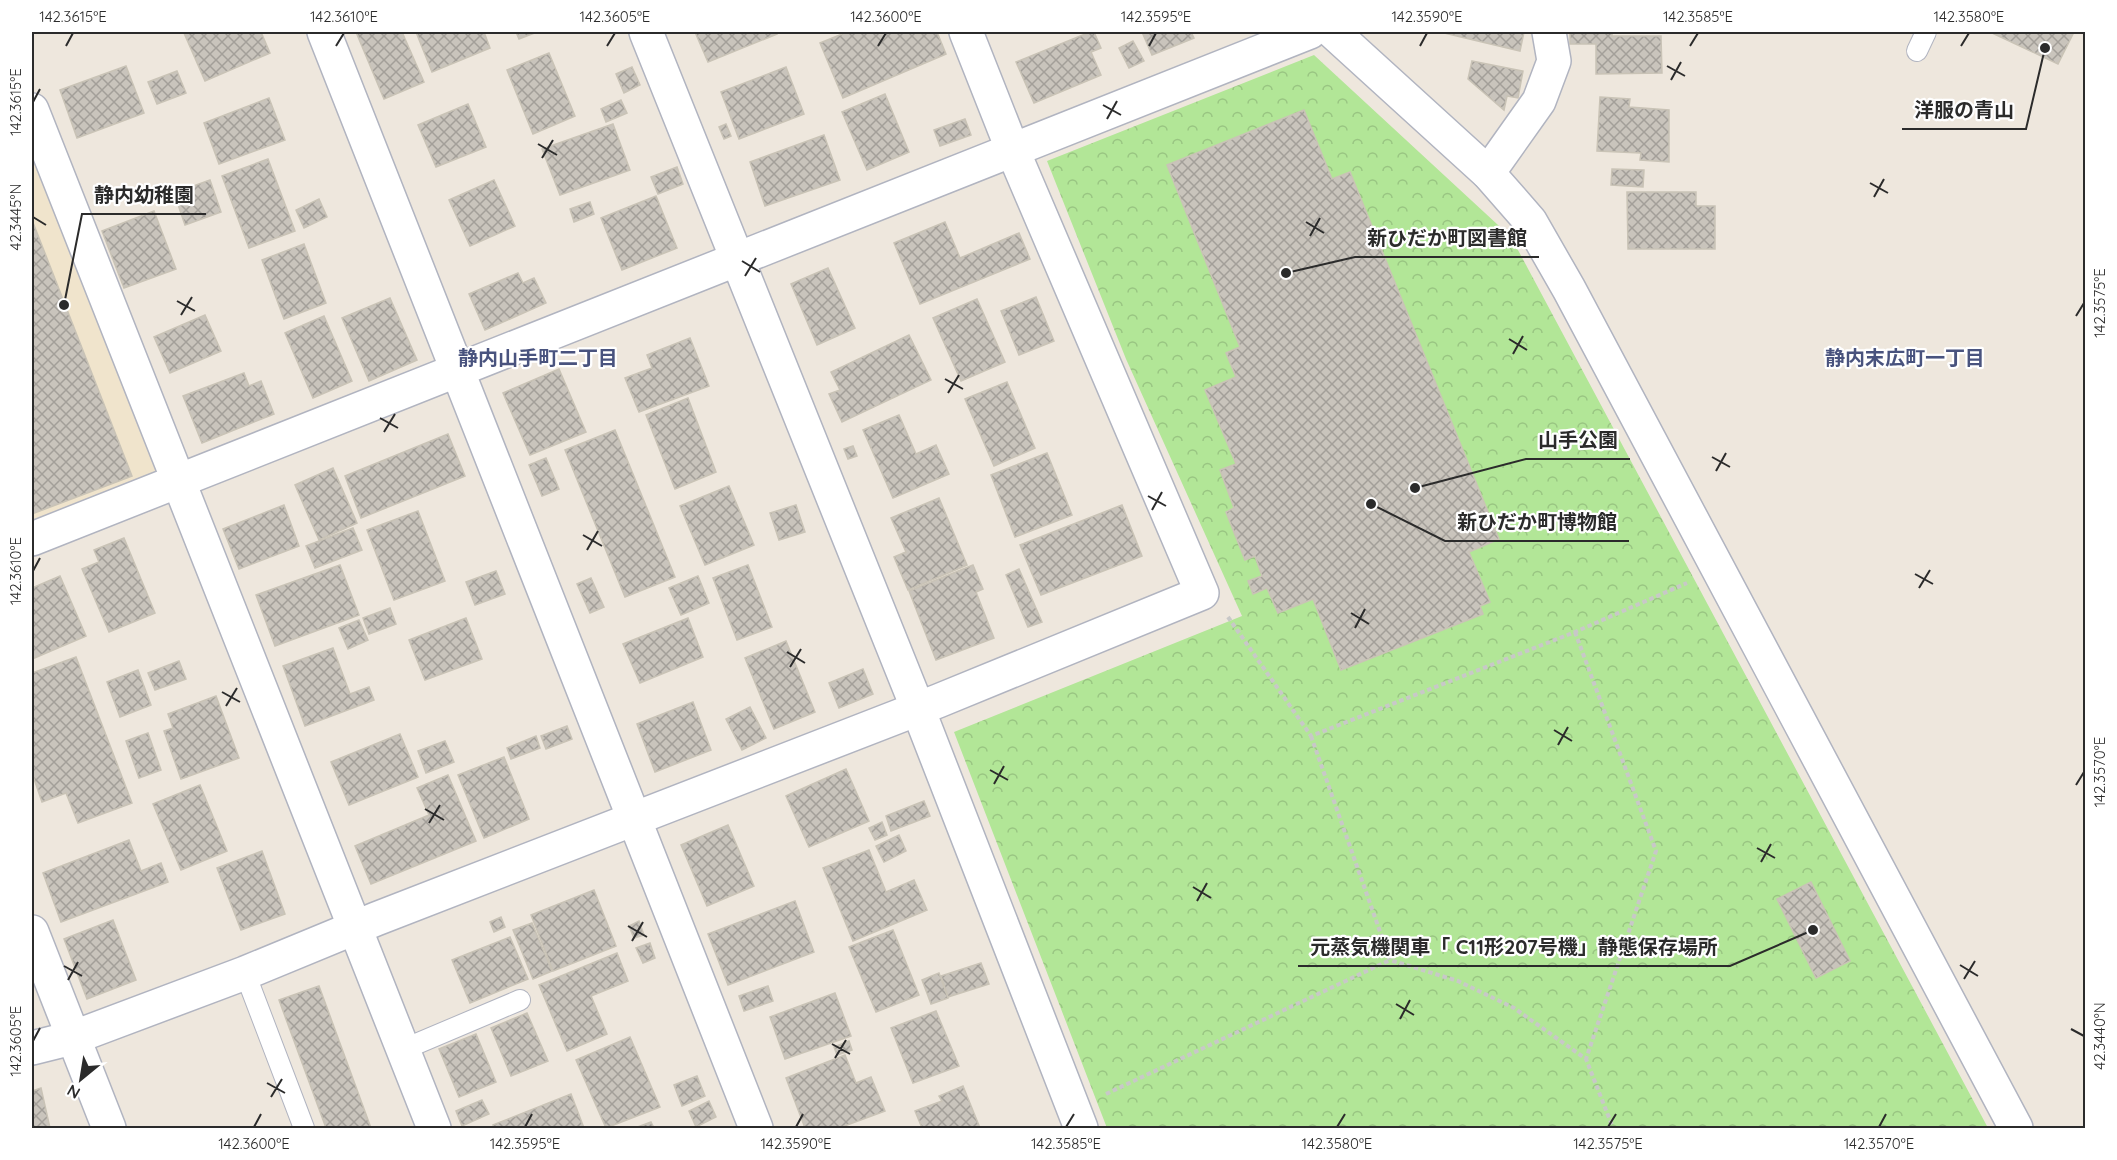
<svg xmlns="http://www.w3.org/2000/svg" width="2117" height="1160" font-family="Quicksand,'Noto Sans JP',sans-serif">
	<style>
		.education { fill: #f0e4cc }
		.forest { fill: url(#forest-crowns) }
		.building { fill: url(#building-cross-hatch); stroke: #c9c3b6; stroke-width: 1.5 }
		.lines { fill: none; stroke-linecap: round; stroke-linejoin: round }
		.service-casing { stroke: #b1b4c0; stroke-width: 22 }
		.minor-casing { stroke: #b1b4c0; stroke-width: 36 }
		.tertiary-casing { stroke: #b1b4c0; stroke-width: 36 }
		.path { stroke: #c8c8c8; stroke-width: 4; stroke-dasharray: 4.5 3; stroke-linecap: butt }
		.service { stroke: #fff; stroke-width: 20 }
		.minor { stroke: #fff; stroke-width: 33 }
		.tertiary { stroke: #fff; stroke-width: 33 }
		.ticks { fill: none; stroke: #2b2b2b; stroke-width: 2 }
		.labels { text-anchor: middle; stroke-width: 4.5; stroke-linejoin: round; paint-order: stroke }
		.neighbourhood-label { font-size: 20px; font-weight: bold; fill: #49537e; stroke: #fff }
		.leader { fill: none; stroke: #2b2b2b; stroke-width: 2 }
		.callout-dot { fill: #2b2b2b; stroke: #fff; stroke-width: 2 }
		.callout-label { font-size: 20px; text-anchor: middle; font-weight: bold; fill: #2b2b2b; stroke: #fff; stroke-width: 4.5; stroke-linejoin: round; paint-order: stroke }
		.neatline { fill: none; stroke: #2b2b2b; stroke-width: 2 }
		.ticks-label { font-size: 15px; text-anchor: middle; fill: #2b2b2b }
	</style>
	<defs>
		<pattern id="forest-crowns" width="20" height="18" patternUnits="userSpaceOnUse" patternTransform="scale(1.5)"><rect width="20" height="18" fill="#b2e697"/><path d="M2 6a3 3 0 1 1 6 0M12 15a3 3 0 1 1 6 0" fill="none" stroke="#99c582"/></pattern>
		<pattern id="building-cross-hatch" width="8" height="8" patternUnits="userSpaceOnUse" patternTransform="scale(1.5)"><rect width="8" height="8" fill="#c9c4bc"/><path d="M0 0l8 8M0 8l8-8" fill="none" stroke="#a39f99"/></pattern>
	</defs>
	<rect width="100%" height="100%" fill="#eee7dd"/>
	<polygon class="education" points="32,139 161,471 32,522"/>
	<polygon class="forest" points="1314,55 1511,237 1988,1128 1107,1128 954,732 1242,616 1126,359 1047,161"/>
	<g class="building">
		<polygon points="189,32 261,32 270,53 205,81 184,33"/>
		<polygon points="356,32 402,32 424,82 384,99"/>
		<polygon points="416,32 484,32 490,48 432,72"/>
		<polygon points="516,32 537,32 519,39"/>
		<polygon points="695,32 776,32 777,34 708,62"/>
		<polygon points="847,32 916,32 917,34 937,32 946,54 843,98 820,43"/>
		<polygon points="1090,32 1094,32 1101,48 1091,52 1101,75 1034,103 1016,62"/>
		<polygon points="1142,32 1191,32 1194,38 1152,55"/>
		<polygon points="1440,32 1524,32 1520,51"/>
		<polygon points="1570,32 1612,32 1612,36 1661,36 1662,73 1596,74 1596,44 1570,44"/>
		<polygon points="1990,32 2074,32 2058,64"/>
		<polygon points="1133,41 1144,61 1129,68 1119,48"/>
		<polygon points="549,53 575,116 533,134 507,70"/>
		<polygon points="1472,61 1523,71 1518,98 1507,96 1504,110 1468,79"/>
		<polygon points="126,66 144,113 77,138 60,90"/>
		<polygon points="632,67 640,85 624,93 616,74"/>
		<polygon points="786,67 804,114 739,139 721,92"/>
		<polygon points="177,71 186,93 157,104 148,82"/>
		<polygon points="885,94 909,152 867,170 842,112"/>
		<polygon points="1600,97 1630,99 1629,107 1669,110 1669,162 1640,160 1641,153 1597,151"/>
		<polygon points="269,98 285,140 219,164 204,123"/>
		<polygon points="621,100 627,113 606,122 601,109"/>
		<polygon points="468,104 486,147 436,167 418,125"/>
		<polygon points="1304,110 1332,179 1350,172 1499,539 1469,552 1490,602 1480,606 1483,614 1341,670 1313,599 1278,613 1267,588 1253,594 1248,581 1262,576 1255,556 1245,560 1226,512 1234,508 1220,470 1236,464 1205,390 1236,377 1226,353 1240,347 1167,165"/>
		<polygon points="965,119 971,135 940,146 934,130"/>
		<polygon points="613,124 630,170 560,195 542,149"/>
		<polygon points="726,124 731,136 724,139 719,127"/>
		<polygon points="824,135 840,180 765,206 750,162"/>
		<polygon points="268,159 295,231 249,248 222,176"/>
		<polygon points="677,167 683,184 658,194 651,177"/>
		<polygon points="1612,169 1644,170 1643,187 1611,185"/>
		<polygon points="210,180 221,212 185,225 174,193"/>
		<polygon points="494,180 515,226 470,246 449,200"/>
		<polygon points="1627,192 1696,192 1696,206 1715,206 1715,249 1628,249"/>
		<polygon points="656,196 677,248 622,270 601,218"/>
		<polygon points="319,199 327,217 304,228 296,210"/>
		<polygon points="590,202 594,214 574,222 570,209"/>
		<polygon points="154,211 176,269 124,288 102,231"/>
		<polygon points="32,220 132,476 32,514"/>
		<polygon points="945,222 960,258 1019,233 1030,259 920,304 894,243"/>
		<polygon points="304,244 326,303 284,319 262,260"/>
		<polygon points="828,268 855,328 817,345 791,284"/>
		<polygon points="518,273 523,283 534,278 546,303 485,330 469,294"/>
		<polygon points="1036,297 1054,341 1019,355 1001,311"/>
		<polygon points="390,298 417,360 369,381 342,318"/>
		<polygon points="977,299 1005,362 961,381 933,318"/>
		<polygon points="205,315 221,351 170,373 154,337"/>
		<polygon points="324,316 352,381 313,398 285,333"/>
		<polygon points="909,335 931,380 842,422 829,394 840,390 831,372"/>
		<polygon points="690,338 709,386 639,412 625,378 652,368 647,355"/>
		<polygon points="559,369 586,432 530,455 503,393"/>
		<polygon points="244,373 249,386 261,381 274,414 202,443 183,396"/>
		<polygon points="1007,382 1035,448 994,466 965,399"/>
		<polygon points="688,398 716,472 675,489 646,415"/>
		<polygon points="899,415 916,454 936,445 949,474 893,498 863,430"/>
		<polygon points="615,430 675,577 625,597 565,450"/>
		<polygon points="448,434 465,476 361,518 345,476"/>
		<polygon points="853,446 857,456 848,459 844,449"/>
		<polygon points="1047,453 1072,515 1015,537 991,475"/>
		<polygon points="546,458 559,489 542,496 529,465"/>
		<polygon points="333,468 357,523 319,540 295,485"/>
		<polygon points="729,486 754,545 705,565 680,506"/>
		<polygon points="939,498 967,565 908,590 894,557 906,552 891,518"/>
		<polygon points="284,505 299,546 239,569 223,529"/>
		<polygon points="796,505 805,532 779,540 770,513"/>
		<polygon points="1122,505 1142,556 1041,595 1020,545"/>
		<polygon points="418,511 445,581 394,600 367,530"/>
		<polygon points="353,528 362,550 315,568 306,546"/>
		<polygon points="124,538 155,613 109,632 82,569 99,562 94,550"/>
		<polygon points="340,565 359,615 275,646 256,595"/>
		<polygon points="748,565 772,627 737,640 713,578"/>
		<polygon points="973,565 983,589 976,592 994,638 936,660 909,591"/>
		<polygon points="1019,569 1042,622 1028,627 1006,575"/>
		<polygon points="496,571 505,594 475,605 466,582"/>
		<polygon points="60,576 86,636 32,659 32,588"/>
		<polygon points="698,576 709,603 681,615 669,588"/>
		<polygon points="591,578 604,607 590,613 577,584"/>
		<polygon points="390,608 396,624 369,634 363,618"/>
		<polygon points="466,618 482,659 425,680 409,640"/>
		<polygon points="688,618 703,657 640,683 623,644"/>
		<polygon points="359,620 368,640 348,649 339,628"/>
		<polygon points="786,641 815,712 774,729 745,658"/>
		<polygon points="333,648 350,694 369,687 374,700 305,726 283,666"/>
		<polygon points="76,657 132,803 78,823 66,793 42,802 32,773 32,673"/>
		<polygon points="179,661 186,679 155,690 148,673"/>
		<polygon points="863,669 873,694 839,708 829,683"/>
		<polygon points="138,670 151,705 120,717 107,682"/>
		<polygon points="216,696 239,758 181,779 164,731 173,728 168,714"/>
		<polygon points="693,702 711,750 655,772 637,724"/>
		<polygon points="750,707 766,738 742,750 726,719"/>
		<polygon points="567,726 572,739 546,749 541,736"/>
		<polygon points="148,733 161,770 139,778 126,741"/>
		<polygon points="400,734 418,777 349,805 331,762"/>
		<polygon points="536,736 540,748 511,759 507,748"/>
		<polygon points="445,741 454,762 426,773 418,751"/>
		<polygon points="504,757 529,819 484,838 458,775"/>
		<polygon points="846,769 869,821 809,847 786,796"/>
		<polygon points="448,775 476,841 371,884 355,846 429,815 417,788"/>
		<polygon points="200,785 227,851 181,870 153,804"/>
		<polygon points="924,801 930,816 891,831 886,816"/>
		<polygon points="882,822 887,835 875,840 869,828"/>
		<polygon points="728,825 754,886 707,906 681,845"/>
		<polygon points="899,835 906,851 884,862 876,846"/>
		<polygon points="129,840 141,871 161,863 168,882 61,922 43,873"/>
		<polygon points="869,850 886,892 914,880 927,910 853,941 823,868"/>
		<polygon points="262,851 285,914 241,930 217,868"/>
		<polygon points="1811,882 1850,961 1816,978 1777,899"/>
		<polygon points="594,890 616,946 553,971 531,915"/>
		<polygon points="795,901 814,952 728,985 708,934"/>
		<polygon points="501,917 505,927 494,932 490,922"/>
		<polygon points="113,920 136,980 87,999 64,939"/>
		<polygon points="639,921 644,935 634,938 629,926"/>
		<polygon points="532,923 552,971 533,979 513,930"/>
		<polygon points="893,930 919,995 876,1012 849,947"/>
		<polygon points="510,937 528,979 470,1003 452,960"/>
		<polygon points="650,943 655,958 643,963 636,948"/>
		<polygon points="617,953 628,981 591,996 607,1034 567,1051 539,985"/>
		<polygon points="981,963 989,984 948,997 941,976"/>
		<polygon points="939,973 948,998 931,1004 922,980"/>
		<polygon points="319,986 371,1128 326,1128 279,1000"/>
		<polygon points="768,986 773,1001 744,1011 739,996"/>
		<polygon points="835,993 851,1036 785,1059 770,1017"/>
		<polygon points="936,1011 959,1066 913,1083 891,1028"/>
		<polygon points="527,1013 548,1061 511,1076 491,1028"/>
		<polygon points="476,1034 496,1082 459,1097 439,1049"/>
		<polygon points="630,1037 660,1107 606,1128 576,1060"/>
		<polygon points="849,1041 852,1050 837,1055 834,1047"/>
		<polygon points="845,1055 856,1083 871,1077 885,1111 839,1128 805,1128 786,1078"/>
		<polygon points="697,1076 705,1096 682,1106 674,1085"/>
		<polygon points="963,1086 980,1128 922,1128 915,1111 942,1101 939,1096"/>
		<polygon points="41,1088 50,1128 32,1128 32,1091"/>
		<polygon points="571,1094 584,1128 494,1128 493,1125"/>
		<polygon points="482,1100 489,1114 462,1126 456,1111"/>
		<polygon points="709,1101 716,1117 696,1127 689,1111"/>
		<polygon points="651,1122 654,1128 635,1128"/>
	</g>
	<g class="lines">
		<defs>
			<g id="service">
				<polyline points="1917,51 1926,32"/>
				<polyline points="245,973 304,1128"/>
				<polyline points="402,1050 520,1000"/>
			</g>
			<g id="minor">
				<polyline points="324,32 756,1128"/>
				<polyline points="646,32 918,709 1081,1128"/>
				<polyline points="32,110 434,1128"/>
				<polyline points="1488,173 1539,101 1554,61 1549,32"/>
				<polyline points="32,539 1310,32"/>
				<polyline points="32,932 109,1128"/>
				<polyline points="32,1048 72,1038 245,973 376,919 938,701 1202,593 1013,151 966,32"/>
			</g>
			<polyline id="tertiary" points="1333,32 1488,173 1530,221 1569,289 2016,1128"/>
		</defs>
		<use href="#service" class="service-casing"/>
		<use href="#minor" class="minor-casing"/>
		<use href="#tertiary" class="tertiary-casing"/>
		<g class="path">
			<polyline points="1228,617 1311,736 1575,632 1687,583"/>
			<polyline points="1575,632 1656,851 1586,1059"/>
			<polyline points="1311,736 1390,960 1458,981 1514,1008 1586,1059 1613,1128"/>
			<polyline points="1106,1094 1390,960"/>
		</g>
		<use href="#service" class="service"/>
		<use href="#minor" class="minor"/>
		<use href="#tertiary" class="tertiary"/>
	</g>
	<path class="ticks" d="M66,46L73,33M336,46L344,33M607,46L615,33M878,46L886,33M1149,46L1156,33M1420,46L1427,33M1690,46L1698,33M1961,46L1969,33M1667,66L1685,76M1671,80L1681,62M33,102L40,89M1103,105L1121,115M1107,119L1117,101M538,144L557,155M542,158L553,140M1870,183L1888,193M1874,197L1884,179M33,217L46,225M1306,222L1324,233M1310,236L1320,218M742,261L760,272M745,276L756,258M177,301L195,311M181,315L192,297M2076,316L2084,303M1509,339L1527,350M1513,354L1523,336M945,379L963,389M948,393L959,375M380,418L398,428M384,432L395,414M1712,457L1730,467M1716,471L1726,453M1148,496L1166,506M1152,510L1162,492M583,535L602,546M587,550L598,531M33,571L40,558M1915,574L1933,584M1919,588L1930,570M1351,613L1369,624M1355,628L1365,609M787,652L805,663M790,667L801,649M222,692L240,702M226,706L237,688M1554,730L1572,741M1558,745L1568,727M990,770L1008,780M994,784L1004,766M2076,785L2084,772M425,809L444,820M429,823L440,805M1757,848L1775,858M1761,862L1771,844M1193,887L1211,898M1197,901L1207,883M628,926L647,937M632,941L643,922M1960,965L1978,976M64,966L82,976M1964,979L1975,961M68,980L78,962M1396,1004L1414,1015M1400,1019L1410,1000M2071,1029L2084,1036M33,1041L40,1028M832,1044L850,1054M835,1058L846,1040M267,1083L285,1093M271,1097L282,1079M254,1127L261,1114M525,1127L532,1114M796,1127L803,1114M1066,1127L1074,1114M1337,1127L1345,1114M1608,1127L1616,1114M1879,1127L1886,1114"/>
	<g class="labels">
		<g class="neighbourhood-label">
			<text x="538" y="365">静内山手町二丁目</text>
			<text x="1905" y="365">静内末広町一丁目</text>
		</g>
	</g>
	<path class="leader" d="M2045 48L2026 129H1902M64 305L82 214H206M1286 273L1355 257H1539M1415 488L1526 459H1630M1371 504L1445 541H1629M1813 930L1730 966H1298"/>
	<g class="callout-dot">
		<circle cx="2045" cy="48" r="6"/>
		<circle cx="64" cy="305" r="6"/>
		<circle cx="1286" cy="273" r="6"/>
		<circle cx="1415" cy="488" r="6"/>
		<circle cx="1371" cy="504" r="6"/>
		<circle cx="1813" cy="930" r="6"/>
	</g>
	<g class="callout-label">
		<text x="1964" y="117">洋服の青山</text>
		<text x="144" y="202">静内幼稚園</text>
		<text x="1447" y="245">新ひだか町図書館</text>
		<text x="1578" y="447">山手公園</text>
		<text x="1537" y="529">新ひだか町博物館</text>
		<text x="1514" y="954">元蒸気機関車「 C11形207号機」静態保存場所</text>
	</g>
	<rect width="2117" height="1160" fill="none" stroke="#ffffff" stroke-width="66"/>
	<g transform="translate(81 1079) rotate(210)" stroke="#ffffff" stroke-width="4.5" paint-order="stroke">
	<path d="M0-4.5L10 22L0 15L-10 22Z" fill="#2b2b2b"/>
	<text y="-9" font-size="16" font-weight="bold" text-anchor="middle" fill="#2b2b2b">N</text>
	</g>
	<rect x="33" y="33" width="2051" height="1094" class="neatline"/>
	<g class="ticks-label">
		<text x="73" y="22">142.3615°E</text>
		<text x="344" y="22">142.3610°E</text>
		<text x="615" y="22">142.3605°E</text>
		<text x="886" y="22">142.3600°E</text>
		<text x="1156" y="22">142.3595°E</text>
		<text x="1427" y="22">142.3590°E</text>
		<text x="1698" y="22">142.3585°E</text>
		<text x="1969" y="22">142.3580°E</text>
		<text transform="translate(16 102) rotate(-90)" y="5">142.3615°E</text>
		<text transform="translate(16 217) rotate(-90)" y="5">42.3445°N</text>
		<text transform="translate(2100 303) rotate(-90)" y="5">142.3575°E</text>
		<text transform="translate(16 571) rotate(-90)" y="5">142.3610°E</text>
		<text transform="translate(2100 772) rotate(-90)" y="5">142.3570°E</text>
		<text transform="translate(2100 1036) rotate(-90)" y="5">42.3440°N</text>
		<text transform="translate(16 1041) rotate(-90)" y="5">142.3605°E</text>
		<text x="254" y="1149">142.3600°E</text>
		<text x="525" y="1149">142.3595°E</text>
		<text x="796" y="1149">142.3590°E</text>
		<text x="1066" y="1149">142.3585°E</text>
		<text x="1337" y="1149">142.3580°E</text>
		<text x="1608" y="1149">142.3575°E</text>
		<text x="1879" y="1149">142.3570°E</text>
	</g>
</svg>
